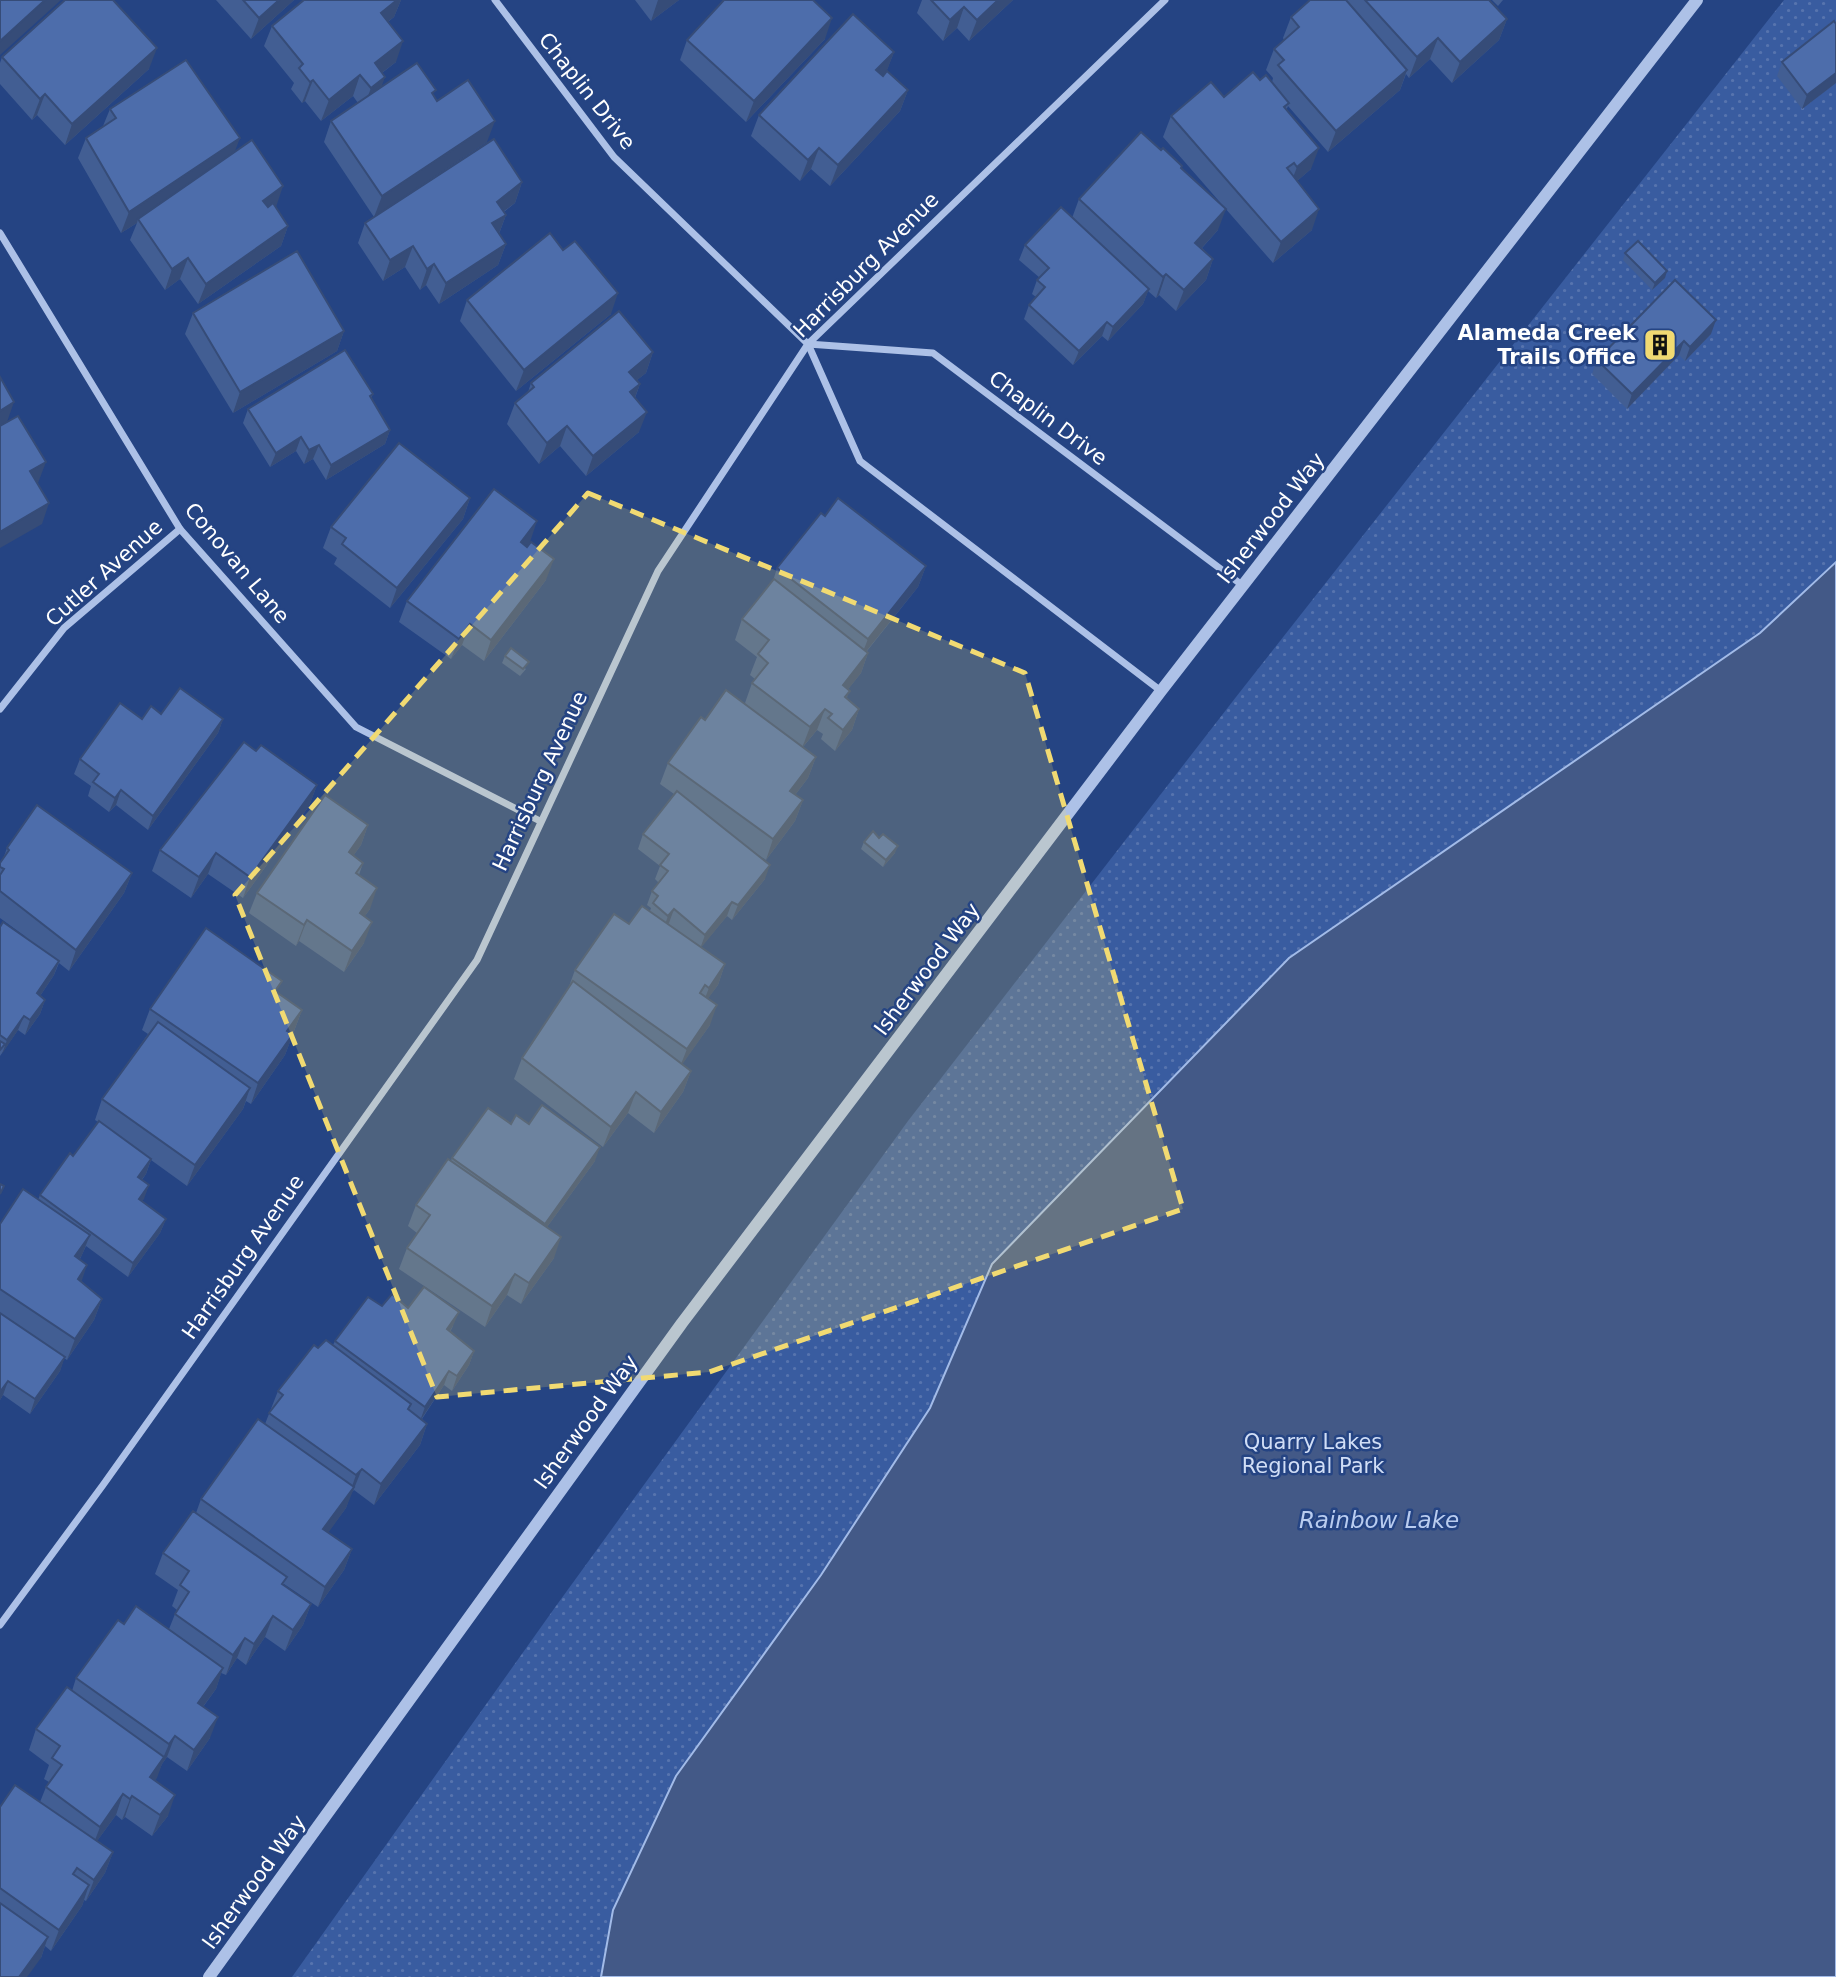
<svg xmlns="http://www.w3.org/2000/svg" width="1836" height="1977" font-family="'DejaVu Sans',sans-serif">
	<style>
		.park { fill: url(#park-dots) }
		.water { fill: #435987; stroke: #a2bbe8; stroke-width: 2 }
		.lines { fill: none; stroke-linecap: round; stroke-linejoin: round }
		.minor { stroke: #adc1e7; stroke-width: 7 }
		.tertiary { stroke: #adc1e7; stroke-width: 12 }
		.wall { fill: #425e93 }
		.shaded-wall { fill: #364c78 }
		.building { fill: #4d6dab; stroke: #364c78; stroke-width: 2 }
		.marked { fill: #f1da72; fill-opacity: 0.2; stroke: #f1da72; stroke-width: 5; stroke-dasharray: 14 9; stroke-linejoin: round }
		.labels { text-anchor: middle; stroke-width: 5; stroke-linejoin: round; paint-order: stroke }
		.street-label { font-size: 21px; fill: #fff; stroke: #254483 }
		.poi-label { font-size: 21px; font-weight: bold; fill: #fff; stroke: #254483; text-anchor: end }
		.park-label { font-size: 21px; fill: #d1def6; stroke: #254483 }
		.water-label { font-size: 23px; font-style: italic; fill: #b9ccef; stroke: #254483 }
	</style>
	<defs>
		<pattern id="park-dots" width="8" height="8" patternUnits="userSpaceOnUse" patternTransform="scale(1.75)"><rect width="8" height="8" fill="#395ca0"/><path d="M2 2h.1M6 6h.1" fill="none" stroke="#5774ae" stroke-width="1.8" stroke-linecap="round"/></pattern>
	</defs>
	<rect width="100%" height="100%" fill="#254483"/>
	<polygon class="park" points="1784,0 1836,0 1836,1977 292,1977 556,1606 908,1121 1236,697"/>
	<polygon class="water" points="1836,562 1836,1977 601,1977 613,1910 676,1776 821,1575 930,1408 992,1264 1289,958 1760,633"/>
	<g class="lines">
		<g class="minor">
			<polyline points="495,0 614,157 808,344 860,461 1161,691"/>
			<polyline points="0,233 180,529 356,727 540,821"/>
			<polyline points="808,344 933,353 1242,585"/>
			<polyline points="0,709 64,628 180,529"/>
			<polyline points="0,1625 103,1485 477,960 658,571 808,344 1165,0"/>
		</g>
		<polyline class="tertiary" points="209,1977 682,1323 1161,691 1697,0"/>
	</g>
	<g class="wall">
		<polygon points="216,0 294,0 251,39"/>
		<polygon points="304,0 401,0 394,17 388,22 396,62 382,73 382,87 434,96 437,101 487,142 400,200 522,182 515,203 504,212 506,215 499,234 506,244 498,265 439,304 426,285 420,290 405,267 383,281 358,243 365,223 374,217 324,142 331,121 358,103 353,96 321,121 305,101 302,103 291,89 294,83 264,46 272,26"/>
		<polygon points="635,0 679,0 651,21"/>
		<polygon points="922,0 1013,0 969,41 957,28 943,41 917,13"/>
		<polygon points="1310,0 1489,0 1507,19 1499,40 1452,83 1430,59 1409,78 1406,74 1400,90 1328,152 1288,106 1286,111 1311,169 1297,181 1312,230 1273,263 1163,137 1171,116 1224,97 1260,80 1272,82 1273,78 1266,70 1274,49 1284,40 1283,38 1291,17"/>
		<polygon points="1492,0 1503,0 1498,6"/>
		<polygon points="1836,24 1836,83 1802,109 1777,76 1782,62"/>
		<polygon points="825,39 746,122 680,60 687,40"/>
		<polygon points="894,52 886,72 908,90 900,111 830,186 811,169 800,181 751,136 759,115"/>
		<polygon points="2,57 149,69 65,145 37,115 32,120 0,84 0,63"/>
		<polygon points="110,109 235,151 288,226 281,246 198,304 180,279 165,290 130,240 137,223 121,233 78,158 86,138 103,126"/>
		<polygon points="1182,169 1218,230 1202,248 1213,259 1206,280 1176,311 1159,295 1156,298 1148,291 1143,304 1108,341 1102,336 1073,365 1024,319 1029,305 1036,297 1032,294 1037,280 1040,278 1019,260 1025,245 1072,218 1079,199"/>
		<polygon points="1625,253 1665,278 1652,290 1623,260"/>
		<polygon points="467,300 611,314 516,391 460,321"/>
		<polygon points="193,313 344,331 337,351 233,413 185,334"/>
		<polygon points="1711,334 1685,361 1679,355 1627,409 1592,374 1597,360"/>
		<polygon points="653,352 646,373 637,380 640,384 635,398 639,432 586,476 560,446 539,464 507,424 515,403 528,392 531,383"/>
		<polygon points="373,394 371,398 390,430 385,444 326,480 313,459 304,464 296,451 270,467 243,423 248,409"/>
		<polygon points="470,498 463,519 390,608 334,564 337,558 323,548 331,527"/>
		<polygon points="825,516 926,566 918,587 867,651 868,653 861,673 848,689 847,699 859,709 852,730 835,751 821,739 823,734 817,730 803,747 816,757 808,778 795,795 803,800 795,821 766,860 745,846 765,879 732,920 727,916 701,947 725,964 718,985 708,998 710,1025 682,1064 691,1071 683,1092 654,1133 628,1113 603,1147 514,1079 522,1058 568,989 575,970 629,924 650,911 651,908 647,905 652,891 659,883 655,879 660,866 638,849 643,834 674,794 660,784 668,763 705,720 745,703 752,683 755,679 750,675 757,657 735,640 742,619 773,581 777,568"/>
		<polygon points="530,542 527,546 546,580 484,661 462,645 451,659 399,622 407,601"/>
		<polygon points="505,656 526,669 520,676 502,663"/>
		<polygon points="161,714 223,719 218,733 148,830 116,805 109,812 88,796 91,786 74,774 80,759 142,719"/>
		<polygon points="256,751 317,785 309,806 243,898 208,874 191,898 152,871 160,850"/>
		<polygon points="368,825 361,845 353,856 363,863 359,875 370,909 364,917 364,943 344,972 299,941 296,946 249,913 257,893"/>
		<polygon points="879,838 895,853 883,867 861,849 864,842"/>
		<polygon points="7,848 132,873 124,893 69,971 59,963 54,975 40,996 45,1000 40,1014 25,1035 18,1030 0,1056 0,927 26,937 0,918 0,863 3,859"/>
		<polygon points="277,992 302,1010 285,1055 251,1104 246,1101 243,1109 187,1186 151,1160 146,1174 142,1180 149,1185 142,1201 166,1219 160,1233 128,1277 86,1246 80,1259 81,1282 102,1299 94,1320 67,1360 64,1358 60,1371 30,1414 3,1395 0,1400 0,1224 38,1200 40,1195 73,1156 98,1122 95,1120 102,1099 148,1034 142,1030 150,1009"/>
		<polygon points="511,1124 529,1124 595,1161 547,1227 554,1258 521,1304 507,1295 485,1327 399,1269 407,1248 417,1233 408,1226 416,1205 451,1161 452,1158"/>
		<polygon points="382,1306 408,1308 453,1326 450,1332 474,1351 469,1365 452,1391 444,1385 422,1419 427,1424 420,1445 374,1505 354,1490 351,1493 346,1508 328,1532 352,1549 344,1570 318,1607 284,1584 284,1586 311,1604 303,1625 285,1651 265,1637 246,1665 237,1658 226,1675 221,1673 216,1689 203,1707 210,1738 187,1771 167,1757 162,1764 155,1780 168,1816 152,1836 125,1817 122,1820 116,1815 97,1841 113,1852 105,1873 86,1901 84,1900 82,1906 51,1951 45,1946 41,1958 0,1977 0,1807 40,1802 46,1787 49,1782 44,1779 49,1765 29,1750 36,1729 72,1691 76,1678 124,1624 169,1629 175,1614 177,1610 172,1606 178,1590 155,1574 163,1553 196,1513 201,1499 265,1424 278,1391 318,1348 333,1345 335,1341"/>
	</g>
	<g class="shaded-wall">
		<polygon points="45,0 61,0 0,55 0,41"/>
		<polygon points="279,0 294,0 251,39 259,18"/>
		<polygon points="397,0 401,0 394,17 373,33 381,13"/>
		<polygon points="658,0 679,0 651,21"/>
		<polygon points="998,0 1013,0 969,41 977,20"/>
		<polygon points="964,7 957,28 943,41 950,20"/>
		<polygon points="832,18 825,39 746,122 754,101"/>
		<polygon points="1507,19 1499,40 1452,83 1460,62"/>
		<polygon points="1438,38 1430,59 1409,78 1417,57"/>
		<polygon points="403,41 396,62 367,84 375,63"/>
		<polygon points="157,48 149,69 65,145 72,124"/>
		<polygon points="894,52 886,73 869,91 876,70"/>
		<polygon points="1407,70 1400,90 1328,152 1336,131"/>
		<polygon points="1836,73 1836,83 1802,109 1807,95"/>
		<polygon points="360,75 353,96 321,121 329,100"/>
		<polygon points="385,77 378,97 363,109 371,88"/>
		<polygon points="313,80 305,101 302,103 310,82"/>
		<polygon points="908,90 900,111 830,186 838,165"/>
		<polygon points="45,94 37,115 32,120 40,99"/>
		<polygon points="495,121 487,142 374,217 382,196"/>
		<polygon points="240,138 232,159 138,219 137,223 121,233 129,212"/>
		<polygon points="819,148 811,169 800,181 808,160"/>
		<polygon points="1319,148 1311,169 1289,188 1297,167"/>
		<polygon points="522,182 515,203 489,222 497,202"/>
		<polygon points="283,186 276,207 256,222 263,201"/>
		<polygon points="1226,209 1218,230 1188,263 1195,243"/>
		<polygon points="1319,209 1312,230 1273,263 1281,242"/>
		<polygon points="506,215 498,236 492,223"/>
		<polygon points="288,226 281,246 198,304 206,284"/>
		<polygon points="506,244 498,265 439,304 446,283"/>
		<polygon points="413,246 405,267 383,281 390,260"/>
		<polygon points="188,258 180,279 165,290 172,269"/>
		<polygon points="1213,259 1206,280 1176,311 1184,290"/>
		<polygon points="434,264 426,285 420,290 427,269"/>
		<polygon points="1667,271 1665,278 1652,290 1655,283"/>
		<polygon points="1166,274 1159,295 1156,298 1163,277"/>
		<polygon points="1149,289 1143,304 1108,341 1113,327"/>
		<polygon points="618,293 611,314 516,391 524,370"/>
		<polygon points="1716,320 1711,334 1685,361 1690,347"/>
		<polygon points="1107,322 1102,336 1073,365 1079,351"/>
		<polygon points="344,331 337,351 233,413 240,392"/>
		<polygon points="1684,341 1679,355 1627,409 1632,394"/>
		<polygon points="653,352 646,373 622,392 629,372"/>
		<polygon points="640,384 632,405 630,392"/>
		<polygon points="14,402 7,422 0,427 0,411"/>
		<polygon points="647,412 639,432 586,476 593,456"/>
		<polygon points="567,426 560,446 539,464 547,443"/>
		<polygon points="390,430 385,444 326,480 331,465"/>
		<polygon points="301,437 296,451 270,467 276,453"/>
		<polygon points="319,445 313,459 304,464 309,450"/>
		<polygon points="46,462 38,483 22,492 30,471"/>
		<polygon points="470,498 463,519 390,608 397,588"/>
		<polygon points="49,503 42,524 0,548 0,532"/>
		<polygon points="537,521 530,542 514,563 521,542"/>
		<polygon points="554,559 546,580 484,661 491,640"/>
		<polygon points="926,566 918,587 860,659 868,639"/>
		<polygon points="470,624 462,645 451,659 459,639"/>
		<polygon points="868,653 861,673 835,706 843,685"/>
		<polygon points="825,709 817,730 802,748 810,727"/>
		<polygon points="859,709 852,730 835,751 843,730"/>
		<polygon points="223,719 218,733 148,830 153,816"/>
		<polygon points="816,757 808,778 782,812 790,791"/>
		<polygon points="317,785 309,806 243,898 250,877"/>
		<polygon points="121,790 116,805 109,812 115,798"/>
		<polygon points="803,800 795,821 766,860 773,839"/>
		<polygon points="368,825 361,845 341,873 349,852"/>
		<polygon points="898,846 895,853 883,867 886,860"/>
		<polygon points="216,853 208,874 191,898 199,877"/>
		<polygon points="770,865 765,879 732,920 738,905"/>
		<polygon points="132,873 124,893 69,971 76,950"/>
		<polygon points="377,888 370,909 352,934 360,913"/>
		<polygon points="732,902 727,916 700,949 705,935"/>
		<polygon points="674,909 669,923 663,930 668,916"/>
		<polygon points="307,920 299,941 296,946 304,925"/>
		<polygon points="372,922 364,943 344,972 352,951"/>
		<polygon points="59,961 54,975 32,1008 37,993"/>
		<polygon points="725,964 718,985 701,1008 709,988"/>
		<polygon points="45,1000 40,1014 25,1035 30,1020"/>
		<polygon points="717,1005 710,1025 679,1069 687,1049"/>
		<polygon points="302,1010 294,1031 280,1052 287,1031"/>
		<polygon points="24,1016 18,1030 2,1054 7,1040"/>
		<polygon points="293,1034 285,1055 251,1104 258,1083"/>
		<polygon points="691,1071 683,1092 654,1133 661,1112"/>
		<polygon points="250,1088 243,1109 187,1186 195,1165"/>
		<polygon points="636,1092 628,1113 603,1147 611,1127"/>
		<polygon points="600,1147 595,1161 539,1238 545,1224"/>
		<polygon points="151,1159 146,1174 133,1191 138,1177"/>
		<polygon points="149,1185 144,1199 133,1213 139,1199"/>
		<polygon points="166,1219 160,1233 128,1277 133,1263"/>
		<polygon points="90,1235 82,1255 68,1277 75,1256"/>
		<polygon points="561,1237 554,1258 521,1304 529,1283"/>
		<polygon points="87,1265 80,1286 78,1279"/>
		<polygon points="515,1274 507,1295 485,1327 492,1306"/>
		<polygon points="102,1299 94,1320 67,1360 75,1339"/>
		<polygon points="459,1312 453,1326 442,1343 447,1329"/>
		<polygon points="474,1351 469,1365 452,1391 457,1376"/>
		<polygon points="65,1357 60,1371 30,1414 35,1399"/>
		<polygon points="449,1371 444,1385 420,1421 425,1407"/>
		<polygon points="8,1381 3,1395 0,1400 0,1393"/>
		<polygon points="427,1424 420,1445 374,1505 381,1484"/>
		<polygon points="362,1469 346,1508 316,1550 323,1529 350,1492 356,1475"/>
		<polygon points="352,1549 344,1570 318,1607 325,1587"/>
		<polygon points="311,1604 303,1625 285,1651 293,1630"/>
		<polygon points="273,1616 265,1637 246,1665 254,1644"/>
		<polygon points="245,1638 237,1658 226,1675 233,1655"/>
		<polygon points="223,1668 216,1689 190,1724 198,1703"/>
		<polygon points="218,1717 210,1738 187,1771 194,1750"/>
		<polygon points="175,1736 167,1757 162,1764 157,1778 142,1797 150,1777 163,1758 169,1744"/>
		<polygon points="123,1794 116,1815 92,1848 100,1827"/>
		<polygon points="175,1795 168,1816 152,1836 160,1815"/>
		<polygon points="132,1796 125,1817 122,1820 130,1799"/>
		<polygon points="113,1852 105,1873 86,1901 94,1880"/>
		<polygon points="89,1885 82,1906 51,1951 59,1930"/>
		<polygon points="48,1937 41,1958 27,1977 19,1977"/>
	</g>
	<g class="building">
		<polygon points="0,0 45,0 0,41"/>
		<polygon points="65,0 113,0 157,48 72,124 45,94 40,99 2,57"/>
		<polygon points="243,0 279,0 259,18"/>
		<polygon points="304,0 397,0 381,13 403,41 375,63 385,77 371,88 360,75 329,100 313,80 310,82 299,68 303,64 272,26"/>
		<polygon points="724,0 813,0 832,18 754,101 687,40"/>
		<polygon points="931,0 998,0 977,20 964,7 950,20"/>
		<polygon points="1310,0 1346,0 1407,70 1336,131 1278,65 1284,60 1274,49 1299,27 1291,17"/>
		<polygon points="1365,0 1489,0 1507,19 1460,62 1438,38 1417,57"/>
		<polygon points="853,14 894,52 876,70 883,76 887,71 908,90 838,165 819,148 808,160 759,115"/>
		<polygon points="1834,21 1836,24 1836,73 1807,95 1782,62"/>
		<polygon points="186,60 240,138 129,212 86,138 116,118 110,109"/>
		<polygon points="417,63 436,90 432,93 437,101 468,80 495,121 382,196 331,121"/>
		<polygon points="1253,72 1260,80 1266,75 1289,103 1284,107 1319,148 1297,167 1294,163 1287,168 1319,209 1281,242 1171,116 1211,82 1224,97"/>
		<polygon points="1141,132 1161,150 1163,148 1182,166 1181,168 1226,209 1195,243 1213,259 1184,290 1166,274 1163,277 1079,199"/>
		<polygon points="494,139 522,182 497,202 506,215 492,223 506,244 446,283 434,264 427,269 413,246 390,260 365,223"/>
		<polygon points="252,140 283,186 263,201 268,207 273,203 288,226 206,284 188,258 172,269 138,219"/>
		<polygon points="1061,207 1149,289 1113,327 1107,322 1079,351 1029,305 1045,287 1037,280 1049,268 1025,245"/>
		<polygon points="550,233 563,250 575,241 618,293 524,370 467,300"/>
		<polygon points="1638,241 1667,271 1655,283 1625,253"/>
		<polygon points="297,251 344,331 240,392 193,313"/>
		<polygon points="1675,280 1716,320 1690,347 1684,341 1632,394 1597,360"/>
		<polygon points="619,311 653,352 629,372 640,384 630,392 647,412 593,456 567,426 547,443 515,403 534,387 531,383"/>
		<polygon points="345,350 373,394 370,396 390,430 331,465 319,445 309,450 301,437 276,453 248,409"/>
		<polygon points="0,377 14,402 0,411"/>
		<polygon points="18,416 46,462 30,471 49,503 0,532 0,426"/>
		<polygon points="399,443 470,498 397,588 342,544 346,538 331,527"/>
		<polygon points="494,489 537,521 521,542 527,547 531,542 554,559 491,640 470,624 459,639 407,601"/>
		<polygon points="838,498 926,566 868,639 777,568 821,513 825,516"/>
		<polygon points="774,579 868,653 843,685 850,691 845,697 859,709 843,730 828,718 832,714 825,709 810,727 752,683 768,663 758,654 769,640 742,619"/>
		<polygon points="511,648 529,662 523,669 505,656"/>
		<polygon points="180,688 223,719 153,816 121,790 115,798 93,782 99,774 80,759 120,703 142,719 151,706 161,714"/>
		<polygon points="726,690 816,757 790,791 803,800 773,839 668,763 701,717 705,720"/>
		<polygon points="244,742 256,751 261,745 317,785 250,877 216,853 199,877 160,850"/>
		<polygon points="677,791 770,865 738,905 732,902 705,935 674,909 668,916 653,903 658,896 652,891 668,871 660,865 669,854 643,834"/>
		<polygon points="325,795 368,825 349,852 363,863 356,873 377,888 360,913 372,922 352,951 307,920 304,925 257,893"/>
		<polygon points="37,805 132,873 76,950 0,891 0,875 4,869 0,867 0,863 9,850 7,848"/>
		<polygon points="873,831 879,838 883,834 898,846 886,860 864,842"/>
		<polygon points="642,906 725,964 709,988 705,985 700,993 717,1005 687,1049 575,970 614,914 629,924"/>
		<polygon points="3,922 59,961 37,993 45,1000 30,1020 24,1016 7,1040 0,1035 0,927"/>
		<polygon points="206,928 282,981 275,991 302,1010 287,1031 293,1034 258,1083 150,1009"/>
		<polygon points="573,981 691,1071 661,1112 636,1092 611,1127 522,1058"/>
		<polygon points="158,1022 250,1088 195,1165 102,1099"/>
		<polygon points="0,1041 5,1044 0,1050"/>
		<polygon points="542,1105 600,1147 545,1224 452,1158 488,1108 511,1124 516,1115 529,1124"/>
		<polygon points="99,1121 151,1159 138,1177 149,1185 139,1199 166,1219 133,1263 40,1195 70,1153 73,1156"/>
		<polygon points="448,1159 561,1237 529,1283 515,1274 492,1306 407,1248 430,1215 416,1205"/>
		<polygon points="0,1184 4,1186 0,1194"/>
		<polygon points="23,1189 90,1235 75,1256 87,1265 78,1279 102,1299 75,1339 0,1289 0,1224"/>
		<polygon points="424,1287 459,1312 447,1329 474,1351 457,1376 449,1371 425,1407 335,1341 368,1297 382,1306 392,1294 408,1308"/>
		<polygon points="0,1313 65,1357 35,1399 8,1381 0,1392"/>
		<polygon points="326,1340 411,1404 408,1409 427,1424 381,1484 362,1469 356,1475 269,1413 283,1395 278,1391 314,1345 318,1348"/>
		<polygon points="258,1419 354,1487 323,1529 352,1549 325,1587 201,1499"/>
		<polygon points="193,1511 287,1577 282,1584 311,1604 293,1630 273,1616 254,1644 245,1638 233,1655 175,1614 189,1592 180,1585 189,1571 163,1553"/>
		<polygon points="136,1606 223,1668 198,1703 218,1717 194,1750 175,1736 169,1744 76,1678 118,1620 124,1624"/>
		<polygon points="67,1687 164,1757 150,1777 175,1795 160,1815 132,1796 130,1799 123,1794 100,1827 46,1787 62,1765 52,1758 60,1746 36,1729"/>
		<polygon points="15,1785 113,1852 94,1880 77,1868 73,1874 89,1885 59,1930 0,1888 0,1807"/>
		<polygon points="0,1903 48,1937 19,1977 0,1977"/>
	</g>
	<path class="marked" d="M588,493L1025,673L1183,1209L709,1372L437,1397L235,895Z"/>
	<defs>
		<symbol id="building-square" viewBox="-11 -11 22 22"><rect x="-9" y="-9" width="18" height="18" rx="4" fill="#f1da72" stroke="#254483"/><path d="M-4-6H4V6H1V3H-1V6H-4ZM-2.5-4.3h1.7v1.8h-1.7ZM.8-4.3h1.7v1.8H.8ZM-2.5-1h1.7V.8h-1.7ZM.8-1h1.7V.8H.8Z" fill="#111"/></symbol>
	</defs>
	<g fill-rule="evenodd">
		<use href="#building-square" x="1641" y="326" width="38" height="38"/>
	</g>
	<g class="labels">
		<g class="street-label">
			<text transform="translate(587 91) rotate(52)" y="7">Chaplin Drive</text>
			<text transform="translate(866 265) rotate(-45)" y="7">Harrisburg Avenue</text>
			<text transform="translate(1048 418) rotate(37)" y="7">Chaplin Drive</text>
			<text transform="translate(1271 518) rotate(-52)" y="7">Isherwood Way</text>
			<text transform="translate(237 563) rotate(50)" y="7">Conovan Lane</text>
			<text transform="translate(104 573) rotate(-42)" y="7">Cutler Avenue</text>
			<text transform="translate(540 781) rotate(-65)" y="7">Harrisburg Avenue</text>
			<text transform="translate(927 969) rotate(-53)" y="7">Isherwood Way</text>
			<text transform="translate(243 1257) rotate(-55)" y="7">Harrisburg Avenue</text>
			<text transform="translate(586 1422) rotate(-54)" y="7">Isherwood Way</text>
			<text transform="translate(254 1882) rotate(-54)" y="7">Isherwood Way</text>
		</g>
		<g class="poi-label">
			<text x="1636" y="340">Alameda Creek<tspan x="1636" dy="24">Trails Office</tspan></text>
		</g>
		<g class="park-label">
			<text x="1313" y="1449">Quarry Lakes<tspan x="1313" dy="24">Regional Park</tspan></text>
		</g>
		<g class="water-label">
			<text x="1379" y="1528">Rainbow Lake</text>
		</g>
	</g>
</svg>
